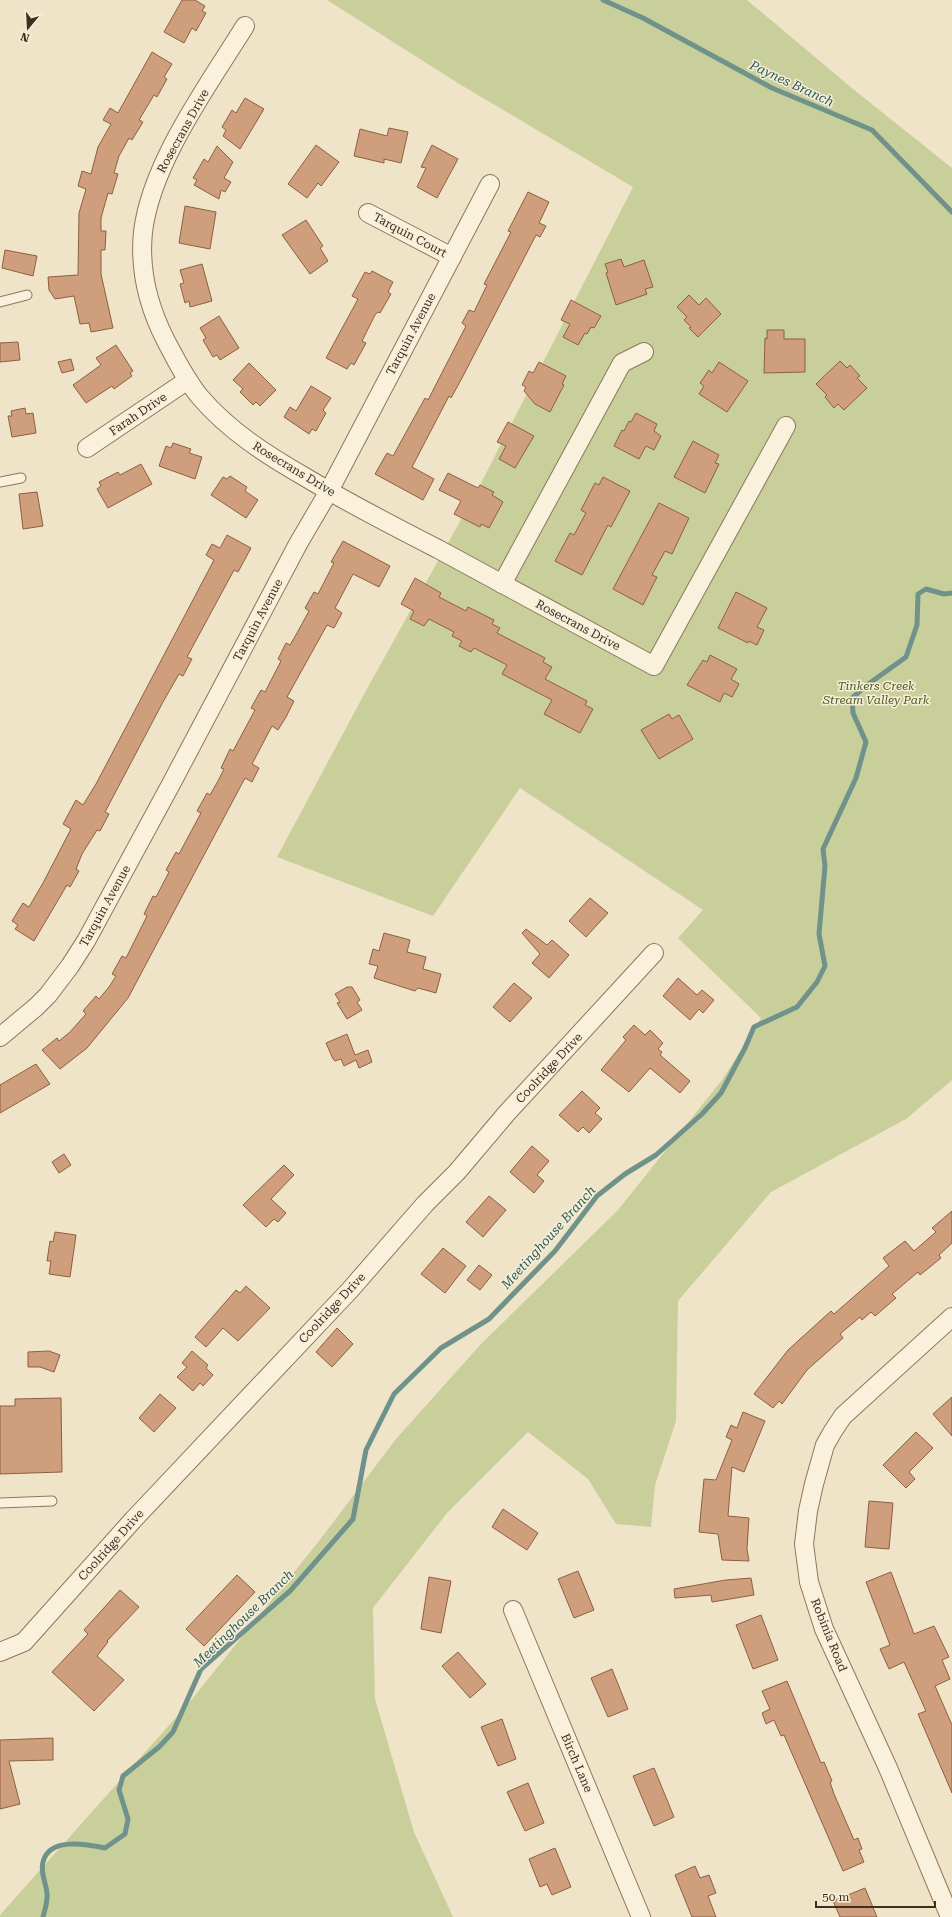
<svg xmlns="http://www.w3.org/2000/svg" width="952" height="1917" font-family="'Roboto Serif',serif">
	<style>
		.green { fill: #c9cf9b }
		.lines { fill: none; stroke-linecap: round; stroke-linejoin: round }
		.stream { stroke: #6f938a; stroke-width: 5 }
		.building { fill: #cf9f7d; stroke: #8d5f41 }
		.lane-casing { stroke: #8d765c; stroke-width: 11 }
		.street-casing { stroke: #8d765c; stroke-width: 20 }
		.lane { stroke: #faf1dc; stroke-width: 9 }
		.street { stroke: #faf1dc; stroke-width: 18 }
		.labels { text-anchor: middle; stroke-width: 3; stroke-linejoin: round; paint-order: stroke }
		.street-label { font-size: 12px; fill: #3d2e20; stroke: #f7eed8 }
		.park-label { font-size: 12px; font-style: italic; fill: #4d5a26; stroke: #f7eed8 }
		.water-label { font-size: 13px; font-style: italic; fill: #2f5d5a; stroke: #f7eed8 }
	</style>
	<rect width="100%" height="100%" fill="#f0e4c8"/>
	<polygon class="green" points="327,0 747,0 853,89 952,168 952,1080 906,1119 771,1192 678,1301 676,1421 655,1485 651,1527 616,1524 588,1479 528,1432 447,1513 373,1608 375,1699 414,1832 453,1917 0,1917 0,1915 188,1704 319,1541 396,1439 481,1344 618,1210 722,1080 761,1018 678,938 703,910 520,788 433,916 277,857 368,687 479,487 633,187 461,85"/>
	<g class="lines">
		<g class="stream">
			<polyline points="603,0 643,18 772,88 872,130 952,212"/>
			<path d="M43,1917C45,1910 48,1900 47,1893C46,1883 40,1872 43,1862C49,1837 86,1844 105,1848L125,1834L128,1819L119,1790L123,1776L159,1747L173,1732L201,1669L290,1591L353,1519L366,1450L394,1394L441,1348L489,1319L555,1251L597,1196L625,1174L656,1155L702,1114L721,1093L745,1048L754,1027L797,1007L817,982L825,966L819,934L825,866L823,849L856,778L866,742L853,713L852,698L867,685L906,657L917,625L918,594L926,589L944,594L952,593"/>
		</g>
	</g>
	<g class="building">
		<polygon points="182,0 195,0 205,6 202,11 206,13 196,31 192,28 184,43 164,32"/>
		<polygon points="152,52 172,64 164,77 167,79 157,97 154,95 139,120 143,122 132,140 129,138 119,156 114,173 118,174 112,194 108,193 101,218 101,231 106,231 105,250 101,250 101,274 113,328 91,332 89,323 80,324 74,296 55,299 49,290 48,277 78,275 79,213 86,189 78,186 82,171 91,174 98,147 111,124 103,120 110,108 118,113"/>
		<polygon points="245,98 264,109 240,149 223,136 226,130 222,127 232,110 236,113"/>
		<polygon points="389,128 408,132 401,163 384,159 384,163 354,156 360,129 387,136"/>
		<polygon points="316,145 339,162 321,186 318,183 307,198 288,184"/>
		<polygon points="432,145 458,159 437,198 417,187 426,168 421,167"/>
		<polygon points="217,146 233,162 224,178 231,182 225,192 221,190 219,199 194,185 197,180 193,178 204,159 208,162"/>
		<polygon points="528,192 549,202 539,223 546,226 540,237 536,235 462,378 451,398 449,396 412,467 434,479 423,500 375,474 387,453 393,456 425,398 428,400 466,326 462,323 469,310 474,312 487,285 484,284 511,232 508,231"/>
		<polygon points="185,206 216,212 210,249 179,243"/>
		<polygon points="306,220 323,246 320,248 328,261 310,274 282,235"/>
		<polygon points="5,250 37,256 33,276 2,268"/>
		<polygon points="621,259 624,267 644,260 653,287 645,289 647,294 616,305 606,273 608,272 605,264"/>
		<polygon points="202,264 212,301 190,307 189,301 185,303 180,284 184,283 180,270"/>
		<polygon points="372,271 393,282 388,292 391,294 380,313 378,312 375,315 362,341 366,343 354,365 351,363 347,369 326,358 358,299 352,296 365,272 370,274"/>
		<polygon points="689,295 699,305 706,298 721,314 698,337 689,328 691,327 684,320 687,317 677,307"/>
		<polygon points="571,300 601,316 594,328 591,327 587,334 585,333 578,345 563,337 570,324 561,320"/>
		<polygon points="219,316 239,348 220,360 217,355 213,357 203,340 206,338 200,328"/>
		<polygon points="767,330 784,330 784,339 805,339 805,372 764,373 765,338 767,339"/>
		<polygon points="18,342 20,360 0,362 0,343"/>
		<polygon points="116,345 133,371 130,373 132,376 114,389 112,386 86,403 73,385 101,365 96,358"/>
		<polygon points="71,359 74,370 62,373 58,362"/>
		<polygon points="840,361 847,368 850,365 860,376 857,378 867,388 844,410 838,404 834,408 825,397 827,395 816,384"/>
		<polygon points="539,362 566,376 562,384 564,385 550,412 535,404 524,391 526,387 522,385 529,371 533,373"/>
		<polygon points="719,362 748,381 727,412 699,394 704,386 700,383 709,370 712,373"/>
		<polygon points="249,363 276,390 260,406 256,402 253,405 240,392 243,389 233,380"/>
		<polygon points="311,386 331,398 323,410 326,413 316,431 312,429 309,434 284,417 290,407 296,411"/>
		<polygon points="25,408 26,414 33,413 36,433 12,437 8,416 12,416 11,411"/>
		<polygon points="636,413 657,424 654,431 661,436 654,450 646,446 639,459 614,446 622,430 624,431 629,421 631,422"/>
		<polygon points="508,422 534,436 515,468 499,459 506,446 497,442"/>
		<polygon points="693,441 719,455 715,463 719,464 705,493 674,477"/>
		<polygon points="173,443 191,449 189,453 202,457 195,479 159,466 166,446 171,448"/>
		<polygon points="141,464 152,484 108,508 97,489 101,486 99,482 118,472 120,475"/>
		<polygon points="448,473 478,488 480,485 494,492 492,495 503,502 489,528 481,524 480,527 454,514 461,501 439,490"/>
		<polygon points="230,476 247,487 245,491 258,500 246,518 211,495 223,477 227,479"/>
		<polygon points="603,477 630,491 611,527 608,525 582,575 555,561 570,533 574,535 586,513 581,510 595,483 599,485"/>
		<polygon points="37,492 43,526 23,529 19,494"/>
		<polygon points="659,503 689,518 672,554 665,551 652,575 657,577 643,605 613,589"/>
		<polygon points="227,535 251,548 238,572 234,570 187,657 192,659 183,676 179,674 163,702 105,812 109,814 100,831 97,830 82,854 76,869 79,871 70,887 67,885 34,941 15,929 18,925 12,921 23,903 29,907 43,883 71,829 63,824 76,800 83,805 96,784 214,560 206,555 212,544 220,548"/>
		<polygon points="343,541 390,566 379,587 353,574 335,608 342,613 334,628 327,625 287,697 294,701 286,717 278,730 272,726 252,764 259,768 252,782 245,778 128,998 87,1048 60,1069 42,1050 57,1038 59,1041 70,1032 86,1014 83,1011 96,996 99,999 109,987 116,976 112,974 122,956 126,958 147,916 144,914 153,896 156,897 169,872 166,870 176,852 179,854 201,813 197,811 207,793 210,795 218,781 224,769 221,768 230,749 233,751 255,710 251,708 261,690 265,692 281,661 278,659 286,643 290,645 297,633 309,611 305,608 314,592 318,594 334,563 331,562"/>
		<polygon points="415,578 441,593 439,597 466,611 468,607 494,620 492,624 500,628 497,633 545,658 543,662 552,667 545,679 587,701 585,705 593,709 580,733 544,714 552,700 502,674 507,665 474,648 471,652 459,646 462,641 452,636 454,632 429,619 424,626 410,619 414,611 401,604"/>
		<polygon points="736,592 767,608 757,627 764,630 757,645 749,641 748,643 718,628"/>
		<polygon points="710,655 737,669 731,679 739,684 732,697 724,693 720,702 687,685 703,660 707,662"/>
		<polygon points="669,714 672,719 679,715 693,739 659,759 641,730"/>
		<polygon points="590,898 608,913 586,937 569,921"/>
		<polygon points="526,929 547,945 552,940 569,955 549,978 532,963 540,954 522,933"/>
		<polygon points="384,933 410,940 407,952 426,957 423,969 441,974 436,993 418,988 415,991 374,978 378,966 369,964 373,949 379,951"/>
		<polygon points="678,978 697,995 702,990 714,1000 703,1013 699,1009 690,1020 663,996"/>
		<polygon points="514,983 532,998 510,1022 493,1007"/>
		<polygon points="347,987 352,987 360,1000 357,1002 362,1010 347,1019 337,1003 340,1002 335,994"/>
		<polygon points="634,1025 645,1035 650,1030 663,1043 658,1049 662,1052 660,1055 690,1081 680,1093 650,1068 629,1092 601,1070 626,1040 623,1037"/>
		<polygon points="347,1034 355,1055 368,1050 372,1062 359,1068 356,1060 344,1066 341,1059 335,1061 333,1059 326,1043"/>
		<polygon points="36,1064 50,1084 0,1113 0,1085"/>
		<polygon points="582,1091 600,1108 595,1113 602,1119 589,1133 583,1127 578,1132 559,1115"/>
		<polygon points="532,1146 549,1161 537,1175 544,1181 534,1193 510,1172"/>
		<polygon points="64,1154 71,1165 59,1173 52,1162"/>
		<polygon points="284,1165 294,1175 271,1199 286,1213 278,1222 274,1219 266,1227 243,1205"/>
		<polygon points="489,1196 506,1210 483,1237 466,1222"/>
		<polygon points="952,1211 952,1243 939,1255 941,1258 920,1275 918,1272 892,1294 896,1298 875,1316 871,1312 862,1320 860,1317 840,1334 843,1338 807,1370 782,1404 779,1401 773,1408 754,1394 788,1350 831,1311 834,1314 889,1266 883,1258 905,1241 914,1251 936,1232 932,1228"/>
		<polygon points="55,1232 76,1235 70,1277 49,1274 51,1261 47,1261 50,1241 53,1242"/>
		<polygon points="443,1248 466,1266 445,1293 421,1274"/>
		<polygon points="479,1265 492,1275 480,1290 467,1280"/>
		<polygon points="246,1286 270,1308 238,1341 223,1328 206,1347 195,1337 236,1290 240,1293"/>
		<polygon points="337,1328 353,1344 332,1367 316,1352"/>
		<polygon points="49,1351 60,1355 54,1372 40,1367 28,1367 28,1352"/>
		<polygon points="192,1351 208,1365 206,1368 213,1375 203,1386 200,1383 193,1391 177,1377 187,1367 182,1363"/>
		<polygon points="160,1394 176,1408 154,1432 139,1418"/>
		<polygon points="952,1397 952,1436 933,1414"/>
		<polygon points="61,1398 62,1472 0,1474 0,1406 15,1406 15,1399"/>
		<polygon points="743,1412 765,1421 744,1472 732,1467 728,1516 749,1518 747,1549 749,1561 722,1560 718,1534 699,1532 704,1479 716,1480 732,1440 726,1437 731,1425 737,1428"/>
		<polygon points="916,1432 933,1448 909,1472 915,1479 906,1488 883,1465"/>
		<polygon points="869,1501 893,1503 889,1549 865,1547"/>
		<polygon points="503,1509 538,1533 527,1550 492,1527"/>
		<polygon points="578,1571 594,1610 574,1618 558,1579"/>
		<polygon points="891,1572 914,1634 934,1626 949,1657 942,1660 950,1679 935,1686 952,1725 952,1793 918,1714 926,1711 904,1662 889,1669 880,1649 890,1645 866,1582"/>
		<polygon points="237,1575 255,1592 204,1646 186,1629"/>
		<polygon points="429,1577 451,1581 441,1633 421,1629"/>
		<polygon points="751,1578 754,1595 712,1602 711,1595 675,1598 674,1589 726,1580"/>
		<polygon points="120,1590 139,1607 107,1641 108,1642 97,1656 124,1680 94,1711 52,1672 88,1634 84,1630"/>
		<polygon points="761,1615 778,1660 753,1669 736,1625"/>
		<polygon points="458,1652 486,1684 470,1698 442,1666"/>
		<polygon points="612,1669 628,1709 608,1717 591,1678"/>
		<polygon points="787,1681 821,1763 824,1762 832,1781 830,1782 834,1794 854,1840 858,1838 862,1849 859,1850 864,1862 843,1871 784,1735 781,1736 774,1720 766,1724 762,1713 770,1709 762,1691"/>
		<polygon points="502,1719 516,1759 498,1766 481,1727"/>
		<polygon points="53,1738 53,1760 9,1761 20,1804 0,1809 0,1740"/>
		<polygon points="654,1768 674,1817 654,1826 633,1776"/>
		<polygon points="528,1783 544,1823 525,1831 507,1792"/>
		<polygon points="555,1848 571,1887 552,1895 547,1884 540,1887 529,1859"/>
		<polygon points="695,1866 700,1878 709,1875 716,1893 708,1896 716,1917 692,1917 675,1875"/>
		<polygon points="865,1888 877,1917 840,1917 833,1901"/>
	</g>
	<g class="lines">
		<defs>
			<g id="lane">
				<polyline points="0,302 27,295"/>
				<polyline points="0,482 21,478"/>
				<polyline points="0,1503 52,1501"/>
			</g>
			<g id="street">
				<path d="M245,26C209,84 151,163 143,232C139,271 148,306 166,341C176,360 186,380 200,397C229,431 267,455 305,477C348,503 393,526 438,549C510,588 582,627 654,666L786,426"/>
				<polyline points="368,213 452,257"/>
				<polyline points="87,448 188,380"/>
				<polyline points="502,584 622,363 644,352"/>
				<polyline points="0,1037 36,1007 48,995 70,966 86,941 170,786 298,544 329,491 490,184"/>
				<polyline points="513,1610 641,1917"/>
				<polyline points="0,1652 24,1642 133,1520 350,1290 425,1204 457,1172 506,1114 654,953"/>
				<polyline points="950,1917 888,1768 824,1629 809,1582 804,1544 808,1511 814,1484 825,1445 833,1431 843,1416 865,1396 952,1317"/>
			</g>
		</defs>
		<use href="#lane" class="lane-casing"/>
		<use href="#street" class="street-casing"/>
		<use href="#lane" class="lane"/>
		<use href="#street" class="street"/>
	</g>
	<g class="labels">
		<g class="street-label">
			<text transform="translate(183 131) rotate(-61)" y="4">Rosecrans Drive</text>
			<text transform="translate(410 235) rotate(28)" y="4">Tarquin Court</text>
			<text transform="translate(411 334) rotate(-62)" y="4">Tarquin Avenue</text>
			<text transform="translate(138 414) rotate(-34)" y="4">Farah Drive</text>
			<text transform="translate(294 469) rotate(31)" y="4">Rosecrans Drive</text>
			<text transform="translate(258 620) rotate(-62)" y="4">Tarquin Avenue</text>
			<text transform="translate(578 625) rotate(28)" y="4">Rosecrans Drive</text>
			<text transform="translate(105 906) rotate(-61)" y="4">Tarquin Avenue</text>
			<text transform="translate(549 1068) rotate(-47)" y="4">Coolridge Drive</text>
			<text transform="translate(332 1308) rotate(-47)" y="4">Coolridge Drive</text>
			<text transform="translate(111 1545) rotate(-48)" y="4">Coolridge Drive</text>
			<text transform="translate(829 1635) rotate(68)" y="4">Robinia Road</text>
			<text transform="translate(577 1763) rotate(67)" y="4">Birch Lane</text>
		</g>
		<g class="park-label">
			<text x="876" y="690">Tinkers Creek<tspan x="876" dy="14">Stream Valley Park</tspan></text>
		</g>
		<g class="water-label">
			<text transform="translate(792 83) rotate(25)" y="5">Paynes Branch</text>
			<text transform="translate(548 1237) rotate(-48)" y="5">Meetinghouse Branch</text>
			<text transform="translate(243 1618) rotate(-44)" y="5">Meetinghouse Branch</text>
		</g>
	</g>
	<g transform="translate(28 28) rotate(198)" stroke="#f7eed8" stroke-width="3" paint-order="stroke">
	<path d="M0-3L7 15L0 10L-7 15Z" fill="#3d2e20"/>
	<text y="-6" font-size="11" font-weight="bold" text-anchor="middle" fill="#3d2e20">N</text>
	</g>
	<path d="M816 1901v6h119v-6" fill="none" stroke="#3d2e20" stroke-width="2"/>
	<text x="822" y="1901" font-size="12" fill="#3d2e20" stroke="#f7eed8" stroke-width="3" paint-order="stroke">50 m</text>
</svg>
